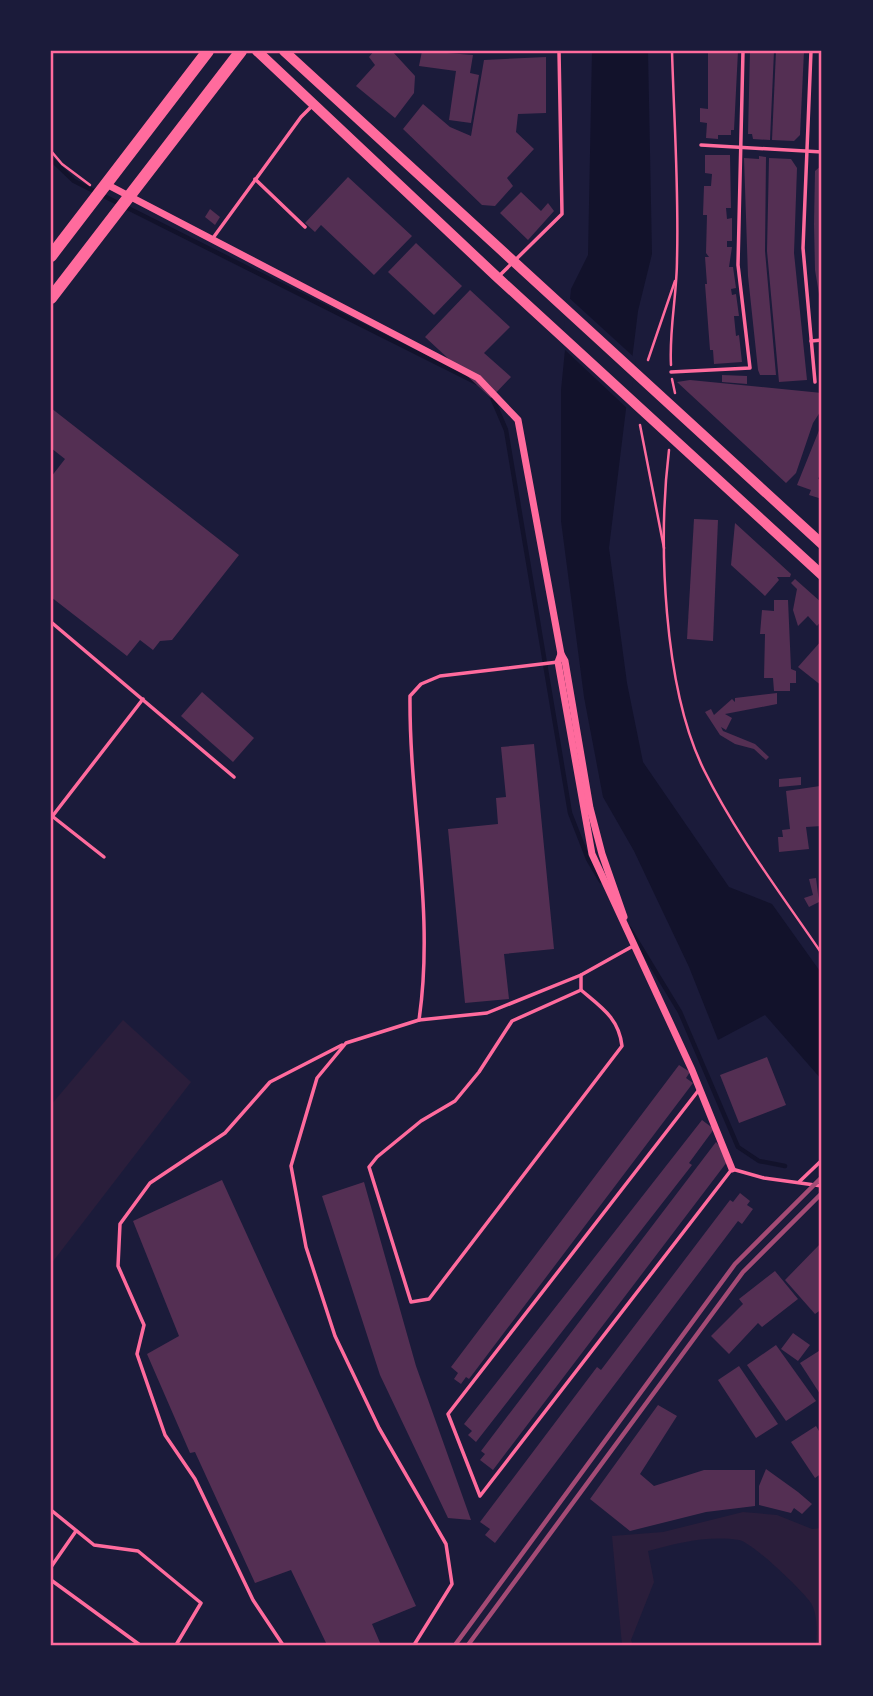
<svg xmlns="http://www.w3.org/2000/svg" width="873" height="1696" font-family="Overpass,sans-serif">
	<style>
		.green { fill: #2a1e3b }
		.water { fill: #12122b }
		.pier { fill: #1b1b3a }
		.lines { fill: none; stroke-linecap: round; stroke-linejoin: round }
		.stream { stroke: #12122b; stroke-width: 4.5 }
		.building { fill: #542f53 }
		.path { stroke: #ff6b9d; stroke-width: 2.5 }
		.service { stroke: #ff6b9d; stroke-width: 3.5 }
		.minor { stroke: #ff6b9d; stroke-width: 7 }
		.secondary { stroke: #ff6b9d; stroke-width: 10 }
		.primary { stroke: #ff6b9d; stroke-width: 12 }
		.rail { stroke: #a44b75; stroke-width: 4.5 }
		.neatline { fill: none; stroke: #ff6b9d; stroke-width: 2.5 }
	</style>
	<rect width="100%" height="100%" fill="#1b1b3a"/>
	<g class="green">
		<polygon points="123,1020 191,1082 51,1264 51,1105"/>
		<path d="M743,1512L777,1515L812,1529L822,1528V1645H816C817,1632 818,1615 811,1603C803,1591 752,1542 739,1540C708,1535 677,1543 648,1551L654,1582L631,1640L633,1645H622L612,1536L663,1532Z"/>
	</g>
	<polygon class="water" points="592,51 648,51 652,254 638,311 609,548 627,683 643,762 729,887 772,904 822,974 822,1080 765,1015 718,1040 689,967 634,851 603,797 584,697 561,521 561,390 571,289 588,255"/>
	<polygon class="pier" points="567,296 636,359 629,410 562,347"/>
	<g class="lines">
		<g class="stream">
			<polyline points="51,159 74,181 477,383"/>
			<polyline points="491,395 506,430 570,813 588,859 601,881"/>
			<polyline points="629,928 680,1012 738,1147 759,1161 785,1166"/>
		</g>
	</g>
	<g class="building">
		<polygon points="374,51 392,51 415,76 414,93 395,118 356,86 375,65 369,57"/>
		<polygon points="422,51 473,55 470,73 479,75 471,123 449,120 456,71 419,66"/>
		<polygon points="708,51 738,51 734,130 731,130 731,135 718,135 718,139 706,138 707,123 700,122 700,108 708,109"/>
		<polygon points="750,51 774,51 770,140 753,139 752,134 748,134"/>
		<polygon points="776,51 804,51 800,135 794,141 772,140"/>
		<polygon points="546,57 546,113 518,114 516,132 534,149 507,178 513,186 495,206 482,205 403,129 423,104 450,127 471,136 484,60"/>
		<polygon points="820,103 822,103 822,144 819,139"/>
		<polygon points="705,155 730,155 731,208 726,208 727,219 732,218 732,241 727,241 727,247 732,247 729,267 733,267 736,288 731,289 732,295 736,294 739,316 734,316 736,336 739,335 742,362 714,364 713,350 710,350 705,284 707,284 705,257 709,257 706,253 707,215 703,215 704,186 711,186 712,174 705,173"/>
		<polygon points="759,156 766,157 765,251 776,375 760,375 758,370 748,276 744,158 759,159"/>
		<polygon points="769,158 791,159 797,168 794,253 807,380 779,382 767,251"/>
		<polygon points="822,165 822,306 821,306 815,270 814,224 815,171"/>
		<polygon points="348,177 412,236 374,275 321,225 315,232 305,223"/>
		<polygon points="521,192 541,211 548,203 554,211 528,240 500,213"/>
		<polygon points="210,209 220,217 215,225 205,217"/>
		<polygon points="416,243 462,286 434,315 388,272"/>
		<polygon points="470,290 510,327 484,353 511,377 491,398 425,337"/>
		<polygon points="722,375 747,376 747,384 722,382"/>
		<polygon points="690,380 822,393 822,409 813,423 796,473 786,483 677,382"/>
		<polygon points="51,408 239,555 172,640 160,641 153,650 140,640 127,656 51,597 51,477 65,459 51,448"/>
		<polygon points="822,423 822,469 818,479 822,480 822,499 809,495 811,490 797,485"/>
		<polygon points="694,519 718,520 713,641 687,639"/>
		<polygon points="735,523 791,574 790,577 777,577 779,580 765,596 731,565"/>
		<polygon points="795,579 822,603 822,620 817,626 808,616 798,626 793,610 797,589 791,583"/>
		<polygon points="774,600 788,600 791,669 796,671 796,683 790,683 790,691 774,691 773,678 764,678 765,634 760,634 762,610 774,611"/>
		<polygon points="822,640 822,686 798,667"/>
		<polygon points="202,692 254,738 233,762 181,716"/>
		<polygon points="777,693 777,704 725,714 732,718 726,730 721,727 723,731 755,744 769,757 766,760 754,749 735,744 720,735 705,712 711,709 714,715 732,699 735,702 735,698"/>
		<polygon points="534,744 554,949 504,954 509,999 465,1003 448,829 498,824 496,798 506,797 501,747"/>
		<polygon points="801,777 801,785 779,787 779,779"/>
		<polygon points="820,786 822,826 806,827 809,849 779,852 778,837 783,837 782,830 790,829 786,791"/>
		<polygon points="816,878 819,902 809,907 804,898 813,895 809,879"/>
		<polygon points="767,1057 786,1105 739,1123 720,1075"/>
		<polygon points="679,1065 690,1072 686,1078 693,1083 469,1379 466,1377 461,1384 454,1379 458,1373 451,1367"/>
		<polygon points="702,1120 714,1129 689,1163 692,1165 476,1442 468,1435 472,1431 464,1424"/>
		<polygon points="716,1142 730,1158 493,1470 480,1460 485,1454 481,1451"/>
		<polygon points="222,1180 416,1606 372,1624 381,1645 327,1645 291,1570 255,1583 195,1452 190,1453 147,1354 179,1336 133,1221"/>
		<polygon points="364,1182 416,1366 471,1520 448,1518 380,1375 322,1196"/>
		<polygon points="740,1193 750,1201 747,1205 753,1209 742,1224 738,1221 495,1543 485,1535 490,1529 480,1522 597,1367 601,1370 730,1200 733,1202"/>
		<polygon points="822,1242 822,1309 815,1314 785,1280"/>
		<polygon points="775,1271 798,1299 762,1327 758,1323 729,1354 711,1336 743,1304 739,1299"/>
		<polygon points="793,1333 810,1345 798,1361 781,1349"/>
		<polygon points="776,1345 816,1401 786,1421 747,1365"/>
		<polygon points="822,1349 822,1397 800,1363"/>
		<polygon points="739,1366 778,1424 756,1438 718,1380"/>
		<polygon points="658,1405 677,1416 640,1474 654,1486 704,1470 755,1470 755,1506 706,1512 630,1531 590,1499"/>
		<polygon points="816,1426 822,1436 822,1473 815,1478 791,1442"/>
		<polygon points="766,1469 798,1492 812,1504 802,1514 794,1508 791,1513 759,1505 759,1486"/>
	</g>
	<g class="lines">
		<g class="path">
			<polyline points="51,151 62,164 90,185"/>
			<polyline points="648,360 675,281"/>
			<path d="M671,365C669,329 677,295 677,259C679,189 674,120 672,51"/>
			<polyline points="672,379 675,393"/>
			<polyline points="640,425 664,548"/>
			<path d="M669,450C658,541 663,687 704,770C736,835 782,895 822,954"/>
		</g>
		<g class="service">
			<polyline points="811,51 803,248 815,382"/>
			<polyline points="701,145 822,152"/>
			<polyline points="255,179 305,227"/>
			<polyline points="213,238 301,117 313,105"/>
			<polyline points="499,276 562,214 559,51"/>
			<polyline points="811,341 822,340"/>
			<polyline points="671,372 750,368 738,265 743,51"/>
			<polyline points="51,622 234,777"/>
			<polyline points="52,816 104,857"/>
			<polyline points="51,818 143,699"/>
			<path d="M581,990C601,1007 619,1018 622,1046L429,1299L411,1302L369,1167L377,1157L421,1121L455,1101L479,1072L512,1021Z"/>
			<polyline points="581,990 581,975 633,946"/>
			<path d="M419,1020C435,911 409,805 410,696L421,684L440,676L558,662"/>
			<polyline points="698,1091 448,1414 480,1496 732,1169 764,1178 822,1186"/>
			<polyline points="799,1182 822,1160"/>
			<polyline points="51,1510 94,1545 138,1551 201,1603 176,1645"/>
			<polyline points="51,1567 76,1531"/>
			<polyline points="51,1580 140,1645"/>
			<polyline points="283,1645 253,1600 195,1479 165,1435 137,1354 144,1325 118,1266 120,1224 150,1183 225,1133 270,1082 342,1045"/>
			<polyline points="414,1645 452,1584 446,1544 379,1428 335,1336 306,1247 291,1166 317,1078 346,1043 419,1020 487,1013 581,975"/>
		</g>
		<g class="minor">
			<polyline points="106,184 478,378 518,420 561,654 558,662 592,854 692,1070 732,1169"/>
			<polyline points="561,654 565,661 590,808 602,854 624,917"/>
		</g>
		<g class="secondary">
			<polyline points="257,51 497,277 822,575"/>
			<polyline points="284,51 822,544"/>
		</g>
		<g class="primary">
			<polyline points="51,256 208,51"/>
			<polyline points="51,298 241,51"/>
		</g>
		<g class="rail">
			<polyline points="455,1645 735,1264 822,1177"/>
			<polyline points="468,1645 743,1272 822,1193"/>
		</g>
	</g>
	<rect width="873" height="1696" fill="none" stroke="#1b1b3a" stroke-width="105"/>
	<rect x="52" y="52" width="768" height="1592" class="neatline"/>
</svg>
